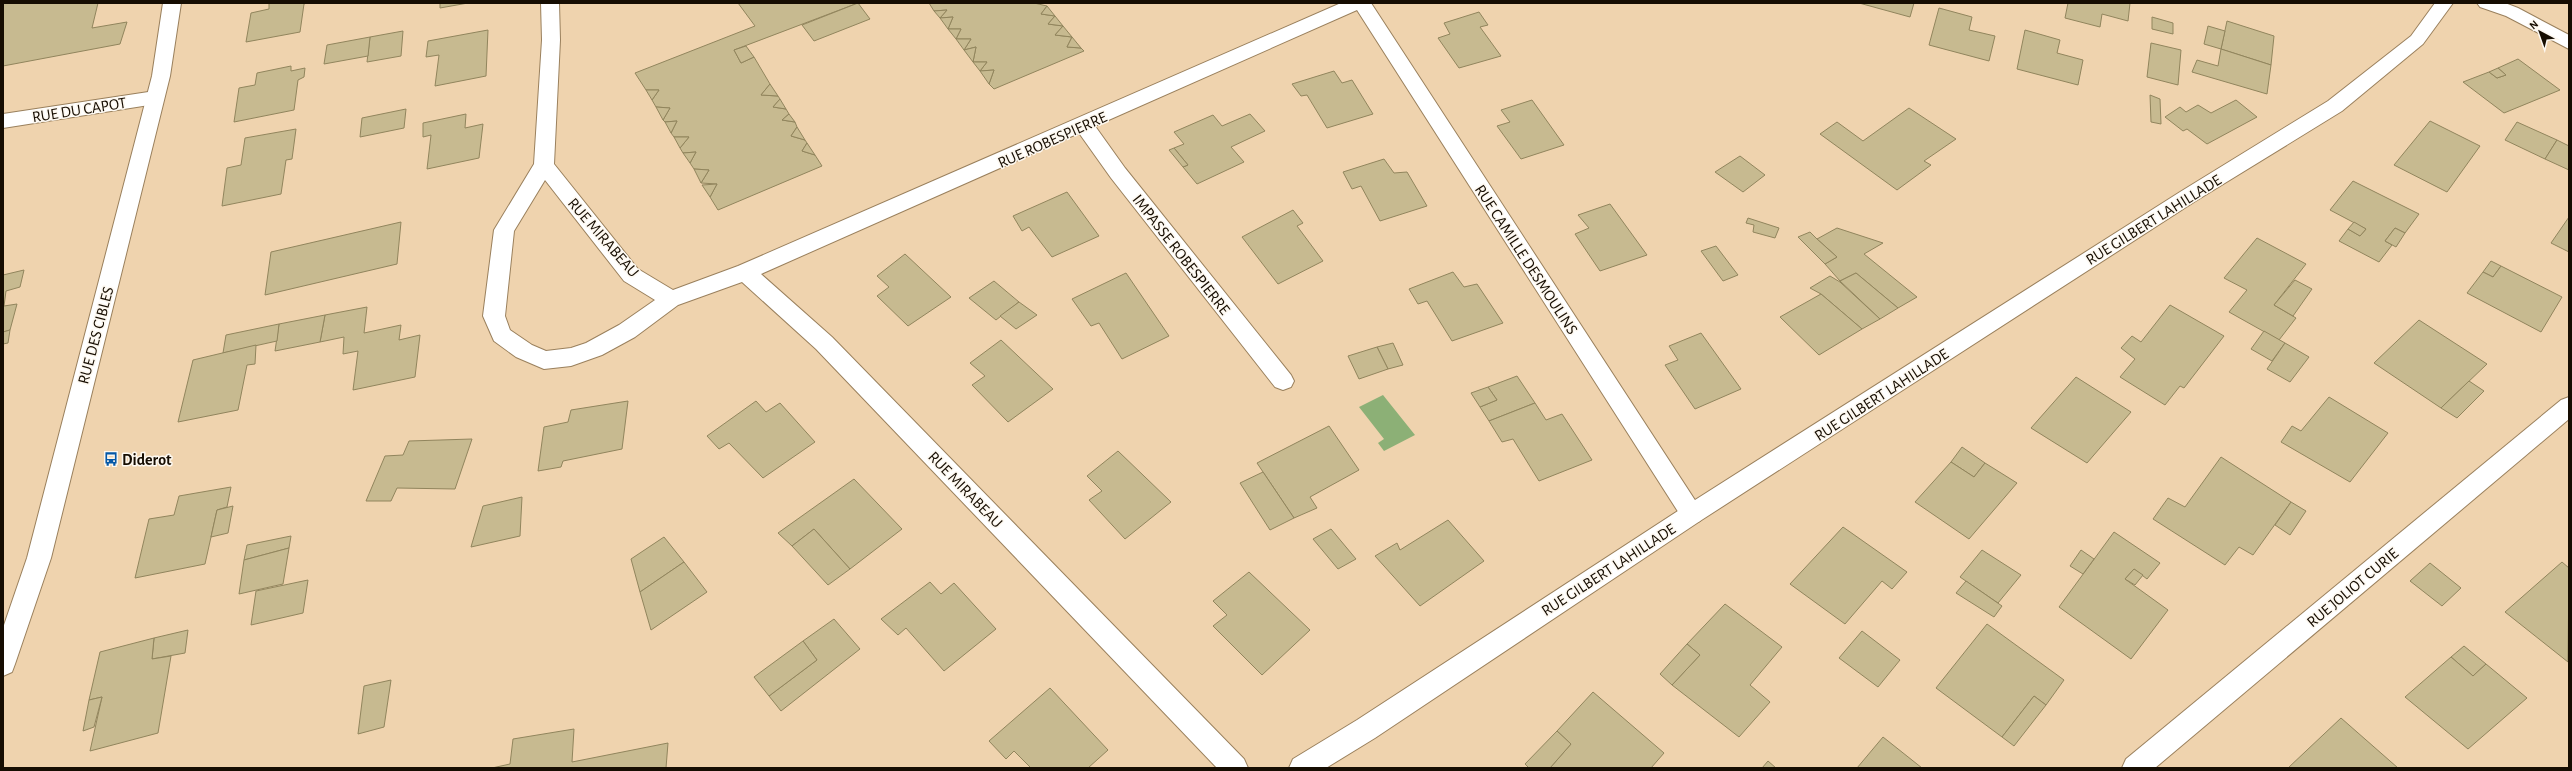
<svg xmlns="http://www.w3.org/2000/svg" width="2572" height="771" font-family="'Alegreya Sans',sans-serif">
	<style>
		.water { fill: #8cb076 }
		.building { fill: #c7ba90; stroke: #91855d }
		.lines { fill: none; stroke-linecap: round; stroke-linejoin: round }
		.minor-casing { stroke: #9a805d; stroke-width: 2 }
		.tertiary-casing { stroke: #9a805d; stroke-width: 2 }
		.minor { fill: #fff; fill-rule: evenodd }
		.tertiary { fill: #fff; fill-rule: evenodd }
		.labels { text-anchor: middle; stroke-width: 3; stroke-linejoin: round; paint-order: stroke }
		.street-label { font-size: 16px; fill: #160d02; stroke: #fdf8f0 }
		.poi-label { font-size: 16px; font-weight: bold; fill: #160d02; stroke: #fdf8f0; text-anchor: start }
	</style>
	<rect width="100%" height="100%" fill="#efd3ae"/>
	<polygon class="water" points="1383,395 1415,435 1384,451 1378,443 1384,439 1359,407"/>
	<g class="building">
		<polygon points="3,3 98,3 92,28 127,22 120,44 3,66"/>
		<polygon points="269,3 307,3 304,4 300,32 246,42 251,13 269,9"/>
		<polygon points="440,3 468,3 440,8"/>
		<polygon points="738,3 858,3 734,50 741,63 754,57 770,84 761,95 778,96 780,99 773,107 786,109 789,114 782,120 795,122 797,127 791,136 805,140 807,143 802,151 815,155 822,166 718,210 710,197 717,184 701,183 709,170 694,169 690,163 696,152 683,153 680,148 689,137 674,137 671,133 677,121 665,122 663,120 670,108 656,107 652,100 659,90 646,90 635,73 755,26"/>
		<polygon points="858,3 870,19 814,41 802,25"/>
		<polygon points="929,3 1034,3 1047,6 1041,14 1055,16 1048,24 1063,26 1055,35 1072,37 1067,47 1081,48 1084,51 994,89 989,84 994,70 980,71 987,62 973,62 976,47 964,50 971,39 956,39 961,29 948,29 953,17 940,18 947,10 934,11"/>
		<polygon points="1859,3 1914,3 1910,17"/>
		<polygon points="2068,3 2130,3 2128,21 2102,14 2100,27 2065,18"/>
		<polygon points="1047,6 1055,16 1041,14"/>
		<polygon points="1939,8 1972,17 1969,30 1995,36 1989,61 1929,45"/>
		<polygon points="947,10 940,18 934,11"/>
		<polygon points="1479,12 1488,25 1480,27 1501,56 1459,68 1438,38 1450,34 1444,23"/>
		<polygon points="1055,16 1063,26 1048,24"/>
		<polygon points="953,17 948,29 940,18"/>
		<polygon points="2152,17 2173,23 2173,34 2152,29"/>
		<polygon points="2227,21 2274,36 2271,65 2221,49"/>
		<polygon points="1063,26 1072,37 1055,35"/>
		<polygon points="2208,26 2225,31 2221,49 2204,44"/>
		<polygon points="948,29 961,29 956,39"/>
		<polygon points="488,30 486,76 435,86 439,55 426,57 428,41"/>
		<polygon points="2025,30 2060,40 2057,53 2083,60 2078,85 2017,69"/>
		<polygon points="403,31 401,56 367,62 370,37"/>
		<polygon points="370,37 368,56 324,64 327,45"/>
		<polygon points="1072,37 1081,48 1067,47"/>
		<polygon points="956,39 971,39 964,50"/>
		<polygon points="2151,43 2181,50 2178,85 2147,77"/>
		<polygon points="746,46 754,57 741,63 734,50"/>
		<polygon points="976,47 973,62 964,50"/>
		<polygon points="2221,49 2271,65 2267,94 2192,72 2197,60 2218,66"/>
		<polygon points="2518,59 2560,90 2504,113 2463,82 2489,72 2497,78 2506,75 2498,68"/>
		<polygon points="973,62 987,62 980,71"/>
		<polygon points="291,66 291,71 305,68 304,77 298,80 294,110 234,122 239,88 255,85 257,73"/>
		<polygon points="2498,68 2506,75 2497,78 2489,72"/>
		<polygon points="994,70 989,84 980,71"/>
		<polygon points="1334,71 1342,83 1352,80 1373,114 1327,128 1307,95 1301,96 1292,84"/>
		<polygon points="770,84 778,96 761,95"/>
		<polygon points="646,90 659,90 652,100"/>
		<polygon points="2150,95 2160,99 2161,124 2151,122"/>
		<polygon points="780,99 786,109 773,107"/>
		<polygon points="1532,100 1564,145 1521,159 1497,126 1510,122 1501,110"/>
		<polygon points="2236,100 2257,117 2207,144 2187,129 2183,131 2165,117 2180,107 2186,112 2198,105 2211,113"/>
		<polygon points="656,107 670,108 663,120"/>
		<polygon points="1909,108 1956,139 1924,161 1931,165 1897,190 1820,134 1837,122 1863,141"/>
		<polygon points="406,109 404,128 360,137 362,118"/>
		<polygon points="466,114 465,128 483,124 479,158 427,169 431,135 423,137 423,123"/>
		<polygon points="789,114 795,122 782,120"/>
		<polygon points="1250,114 1265,131 1231,147 1244,162 1197,184 1183,167 1188,165 1174,148 1184,144 1174,132 1213,115 1222,126"/>
		<polygon points="677,121 671,133 665,122"/>
		<polygon points="2430,121 2480,146 2447,192 2394,165"/>
		<polygon points="2517,122 2557,140 2545,159 2505,140"/>
		<polygon points="797,127 805,140 791,136"/>
		<polygon points="296,129 292,159 286,160 281,194 222,206 227,168 241,165 245,138"/>
		<polygon points="674,137 689,137 680,148"/>
		<polygon points="2557,140 2569,146 2569,170 2545,159"/>
		<polygon points="807,143 815,155 802,151"/>
		<polygon points="1174,148 1188,165 1183,167 1169,150"/>
		<polygon points="696,152 690,163 683,153"/>
		<polygon points="1740,156 1765,175 1743,192 1715,172"/>
		<polygon points="1384,159 1394,173 1407,172 1427,206 1380,221 1361,186 1352,189 1343,172"/>
		<polygon points="694,169 709,170 701,183"/>
		<polygon points="2353,181 2419,214 2405,233 2395,228 2385,241 2392,245 2379,262 2339,241 2348,229 2360,236 2366,229 2330,210"/>
		<polygon points="717,184 710,197 702,185"/>
		<polygon points="1067,192 1099,236 1052,257 1029,227 1022,231 1013,216"/>
		<polygon points="1610,204 1647,255 1600,271 1575,234 1589,228 1578,215"/>
		<polygon points="1293,210 1303,223 1297,226 1323,261 1278,284 1242,237"/>
		<polygon points="2569,217 2569,252 2551,243"/>
		<polygon points="1748,218 1779,228 1775,238 1753,232 1754,225 1746,223"/>
		<polygon points="401,222 397,264 265,295 271,252"/>
		<polygon points="2354,222 2366,229 2360,236 2348,229"/>
		<polygon points="1837,228 1883,243 1864,254 1917,297 1898,308 1856,273 1840,281 1825,264 1837,257 1817,239"/>
		<polygon points="2395,228 2405,233 2396,247 2385,241"/>
		<polygon points="1810,232 1817,239 1837,257 1825,264 1798,237"/>
		<polygon points="2257,238 2306,264 2274,305 2296,318 2279,340 2229,312 2247,290 2224,278"/>
		<polygon points="1716,246 1738,275 1723,281 1701,251"/>
		<polygon points="905,254 951,297 908,326 877,296 889,287 877,276"/>
		<polygon points="2491,261 2501,266 2493,277 2483,272"/>
		<polygon points="2501,266 2562,297 2541,332 2467,293 2483,272 2493,277"/>
		<polygon points="24,270 20,287 6,291 4,306 17,304 10,330 3,332 3,275"/>
		<polygon points="1453,272 1464,287 1477,284 1503,323 1452,341 1427,301 1418,304 1409,289"/>
		<polygon points="1126,273 1169,336 1122,359 1099,323 1091,326 1072,299"/>
		<polygon points="1856,273 1898,308 1880,319 1840,281"/>
		<polygon points="1830,276 1840,282 1880,319 1862,329 1821,294 1810,288"/>
		<polygon points="2295,280 2312,289 2293,316 2274,305"/>
		<polygon points="994,281 1019,302 996,320 969,298"/>
		<polygon points="1821,294 1862,329 1819,355 1780,317"/>
		<polygon points="1019,302 1037,315 1016,329 1000,316"/>
		<polygon points="2170,305 2224,336 2184,388 2180,386 2165,405 2120,377 2135,359 2121,348 2132,336 2141,342"/>
		<polygon points="367,307 364,333 401,325 399,340 420,335 415,377 353,390 358,351 343,354 344,337 320,342 325,315"/>
		<polygon points="325,315 320,342 275,351 279,324"/>
		<polygon points="2419,320 2487,364 2441,408 2374,363"/>
		<polygon points="279,324 277,341 223,353 226,335"/>
		<polygon points="10,330 8,343 3,344 3,332"/>
		<polygon points="2264,331 2285,343 2272,361 2251,349"/>
		<polygon points="1701,333 1741,389 1695,409 1665,365 1678,360 1669,346"/>
		<polygon points="1001,340 1053,389 1008,422 972,385 985,376 970,363"/>
		<polygon points="1393,343 1403,365 1388,369 1377,347"/>
		<polygon points="2285,343 2309,357 2290,382 2267,369"/>
		<polygon points="256,345 255,364 247,365 238,410 178,422 193,360"/>
		<polygon points="1377,347 1388,369 1359,379 1348,356"/>
		<polygon points="1517,376 1535,403 1489,421 1480,407 1497,400 1488,387"/>
		<polygon points="2076,377 2131,412 2087,463 2031,428"/>
		<polygon points="2469,381 2484,391 2457,418 2441,408"/>
		<polygon points="1488,387 1497,400 1480,407 1471,393"/>
		<polygon points="2329,397 2388,433 2350,482 2281,442 2292,426 2301,431"/>
		<polygon points="628,401 622,449 563,461 561,467 538,471 544,427 568,422 571,410"/>
		<polygon points="756,401 766,412 780,403 815,442 763,478 729,443 719,449 707,436"/>
		<polygon points="1535,403 1546,420 1562,414 1592,460 1539,481 1513,439 1502,442 1489,421"/>
		<polygon points="1329,426 1359,470 1310,497 1317,508 1294,518 1257,463"/>
		<polygon points="472,439 455,489 397,488 391,501 366,501 385,456 403,455 409,441"/>
		<polygon points="1962,447 1985,463 1974,477 1951,462"/>
		<polygon points="1118,451 1171,502 1125,539 1089,500 1102,491 1087,476"/>
		<polygon points="2221,457 2291,502 2253,555 2239,547 2225,565 2153,519 2168,498 2185,507"/>
		<polygon points="1951,462 1974,477 1985,463 2017,483 1969,539 1915,502"/>
		<polygon points="1263,472 1294,518 1270,530 1240,483"/>
		<polygon points="854,479 902,529 850,569 814,529 792,546 778,533"/>
		<polygon points="231,487 227,507 217,510 205,564 135,578 149,519 174,515 179,496"/>
		<polygon points="522,497 520,536 471,547 483,506"/>
		<polygon points="2291,502 2306,511 2290,535 2275,525"/>
		<polygon points="233,506 228,533 211,537 217,510"/>
		<polygon points="1448,520 1484,561 1420,606 1375,556 1397,543 1400,550"/>
		<polygon points="1843,527 1907,572 1892,589 1882,581 1845,624 1790,584"/>
		<polygon points="814,529 850,569 828,585 792,546"/>
		<polygon points="1331,529 1356,559 1338,569 1313,539"/>
		<polygon points="2114,532 2160,563 2147,579 2134,569 2125,579 2168,610 2131,659 2059,607"/>
		<polygon points="291,536 289,548 244,560 247,545"/>
		<polygon points="664,537 684,562 640,592 631,559"/>
		<polygon points="289,548 283,584 239,594 244,560"/>
		<polygon points="1982,550 2021,575 1998,603 1960,577"/>
		<polygon points="2081,550 2094,559 2083,574 2070,566"/>
		<polygon points="684,562 707,592 651,630 640,592"/>
		<polygon points="2562,562 2569,568 2568,662 2505,612"/>
		<polygon points="2430,563 2461,588 2442,606 2410,581"/>
		<polygon points="2134,569 2143,575 2135,585 2125,579"/>
		<polygon points="1249,572 1310,630 1262,675 1213,626 1227,615 1213,601"/>
		<polygon points="308,580 303,613 251,625 256,591"/>
		<polygon points="1966,581 2002,606 1994,617 1956,593"/>
		<polygon points="930,582 941,594 954,583 996,629 944,671 906,628 898,635 881,619"/>
		<polygon points="1725,604 1782,647 1750,685 1770,702 1739,737 1672,685 1700,655 1687,644"/>
		<polygon points="834,619 860,649 781,711 769,696 817,660 803,641"/>
		<polygon points="1987,624 2064,680 2046,705 2034,696 2002,737 1936,688"/>
		<polygon points="188,630 185,653 152,659 154,638"/>
		<polygon points="1862,631 1900,660 1878,687 1839,658"/>
		<polygon points="154,638 152,659 171,656 158,733 90,751 102,697 89,700 100,652"/>
		<polygon points="803,641 817,660 769,696 754,677"/>
		<polygon points="1687,644 1700,655 1672,685 1660,674"/>
		<polygon points="2464,646 2486,664 2473,676 2451,657"/>
		<polygon points="2451,657 2473,676 2486,664 2527,698 2468,749 2405,697"/>
		<polygon points="391,680 384,727 358,734 364,686"/>
		<polygon points="1050,688 1108,750 1088,768 1031,768 1014,751 1006,759 989,741"/>
		<polygon points="1593,692 1664,753 1651,768 1550,768 1571,744 1557,731"/>
		<polygon points="2034,696 2046,705 2014,746 2002,737"/>
		<polygon points="102,697 94,727 83,731 89,700"/>
		<polygon points="2341,718 2398,768 2288,768"/>
		<polygon points="574,729 572,762 668,743 666,768 492,768 510,764 513,739"/>
		<polygon points="1557,731 1571,744 1550,768 1529,768 1525,764"/>
		<polygon points="1883,737 1922,768 1857,768"/>
		<polygon points="1768,761 1776,768 1762,768"/>
	</g>
	<g class="lines">
		<defs>
			<g id="minor">
				<path d="M541,3H559L560,40L554,164L638,269L673,290L738,266L1341,3H1371L1704,514L1700,521L1692,524L1684,521L1357,10L1095,126L1125,168L1291,375L1294,381L1291,387L1283,390L1275,387L1111,178L1079,133L761,274L832,337L1244,759L1248,768H1217L816,349L742,282L678,305L635,337L602,355L571,366L544,369L516,357L494,341L483,316L494,230L534,164L542,40ZM545,180L624,281L655,300L619,325L586,343L571,348L546,351L532,345L510,330L505,316L514,231Z"/>
				<polygon points="2477,3 2505,3 2518,8 2569,35 2569,49 2506,16 2480,7"/>
				<polygon points="155,91 162,93 164,98 162,103 3,128 3,114"/>
				<polygon points="2569,397 2569,419 2155,768 2122,768 2126,759 2561,400"/>
			</g>
			<g id="tertiary">
				<polygon points="163,3 181,3 170,76 51,558 15,664 12,672 3,676 3,628 27,558 152,76"/>
				<polygon points="2435,3 2453,3 2423,44 2342,111 2194,202 1700,521 1375,738 1326,768 1289,768 1293,759 1357,720 1684,507 2180,192 2328,101 2411,36"/>
			</g>
		</defs>
		<use href="#minor" class="minor-casing"/>
		<use href="#tertiary" class="tertiary-casing"/>
		<use href="#minor" class="minor"/>
		<use href="#tertiary" class="tertiary"/>
	</g>
	<defs>
		<symbol id="bus-bare" viewBox="-9 -9 18 18"><path d="M-5-6H5V4H4V6H2V4H-2V6H-4V4H-5ZM-3.5-4V0h7V-4ZM-3.5 1.2v1.5H-2V1.2ZM2 1.2v1.5H3.5V1.2Z" fill="#0558a7" stroke="#fdf8f0" stroke-width="2.5" paint-order="stroke"/></symbol>
	</defs>
	<g fill-rule="evenodd">
		<use href="#bus-bare" x="101" y="449" width="20" height="20"/>
	</g>
	<g class="labels">
		<g class="street-label">
			<text transform="translate(79 109) rotate(-9)" y="6">RUE DU CAPOT</text>
			<text transform="translate(1052 139) rotate(-24)" y="6">RUE ROBESPIERRE</text>
			<text transform="translate(2153 219) rotate(-32)" y="6">RUE GILBERT LAHILLADE</text>
			<text transform="translate(604 237) rotate(49)" y="6">RUE MIRABEAU</text>
			<text transform="translate(1182 254) rotate(52)" y="6">IMPASSE ROBESPIERRE</text>
			<text transform="translate(1527 259) rotate(57)" y="6">RUE CAMILLE DESMOULINS</text>
			<text transform="translate(95 335) rotate(-75)" y="6">RUE DES CIBLES</text>
			<text transform="translate(1881 394) rotate(-33)" y="6">RUE GILBERT LAHILLADE</text>
			<text transform="translate(966 489) rotate(46)" y="6">RUE MIRABEAU</text>
			<text transform="translate(1608 569) rotate(-33)" y="6">RUE GILBERT LAHILLADE</text>
			<text transform="translate(2352 587) rotate(-40)" y="6">RUE JOLIOT CURIE</text>
		</g>
		<g class="poi-label">
			<text x="122" y="465">Diderot</text>
		</g>
	</g>
	<rect width="2572" height="771" fill="none" stroke="#160d02" stroke-width="8"/>
	<g transform="translate(2540 32) rotate(319)" stroke="#fdf8f0" stroke-width="3" paint-order="stroke">
	<path d="M0-3L7 15L0 10L-7 15Z" fill="#160d02"/>
	<text y="-6" font-size="11" font-weight="bold" text-anchor="middle" fill="#160d02">N</text>
	</g>
</svg>
